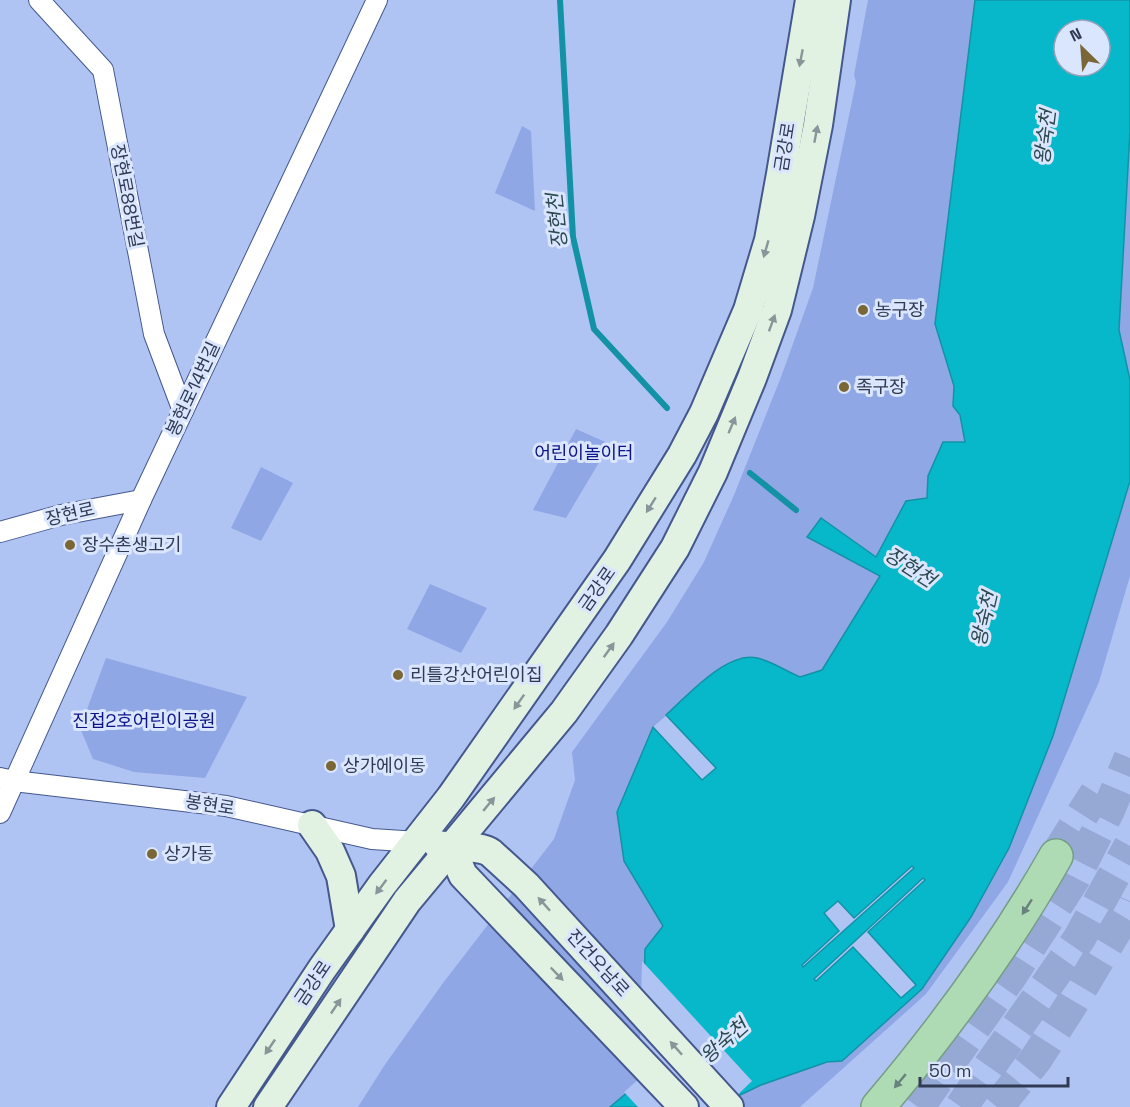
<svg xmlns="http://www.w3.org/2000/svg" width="1130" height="1107" font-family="'Space Grotesk','Noto Sans KR',sans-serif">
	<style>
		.green { fill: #8fa7e5 }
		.water { fill: #06b8ca; stroke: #1392a6; stroke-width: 1.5; fill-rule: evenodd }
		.pier { fill: #b0c4f4 }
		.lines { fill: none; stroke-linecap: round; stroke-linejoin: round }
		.stream { stroke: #1392a6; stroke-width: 6 }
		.trunk-tunnel { stroke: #96a8d4; stroke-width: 33; stroke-dasharray: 33 16; stroke-linecap: butt }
		.minor-casing { stroke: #44588e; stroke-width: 22 }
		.secondary-casing { stroke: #44588e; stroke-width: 32 }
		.trunk-casing { stroke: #759d85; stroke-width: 36 }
		.minor { stroke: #fff; stroke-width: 20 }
		.secondary { stroke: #e1f2e2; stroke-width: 28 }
		.trunk { stroke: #aedbb3; stroke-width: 33 }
		.oneway { fill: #88969a }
		.oneway2 { fill: #69827e }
		.poi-dot { fill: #7b6635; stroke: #dae5fe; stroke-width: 2 }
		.labels { text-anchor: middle; stroke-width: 6; stroke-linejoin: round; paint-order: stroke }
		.street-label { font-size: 18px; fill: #303a53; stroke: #dae5fe }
		.poi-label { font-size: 18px; fill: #303a53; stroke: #dae5fe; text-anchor: start }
		.park-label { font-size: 18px; fill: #0e1489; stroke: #dae5fe }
		.water-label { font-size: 20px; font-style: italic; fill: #2b494e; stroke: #dae5fe }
	</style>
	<rect width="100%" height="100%" fill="#b0c4f4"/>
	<g class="green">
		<polygon points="868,0 975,0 935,324 954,386 953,406 960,415 965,443 928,476 927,498 906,501 876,557 821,518 807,536 880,576 822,670 800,677 757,658 739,658 720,669 653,727 617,812 624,861 663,926 642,1080 610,1107 358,1107 384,1066 443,983 554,839 575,780 572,752 667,622 704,562 734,495 781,377 813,288 856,82 854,75"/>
		<polygon points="522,126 531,131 535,211 495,193"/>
		<polygon points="1130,131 1130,380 1119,330"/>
		<polygon points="576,429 610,444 566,518 533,510"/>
		<polygon points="261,467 293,483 261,541 231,528"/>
		<path d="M1130,481V576L1099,682L1008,882L926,994L800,1107H715C752,1089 802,1064 843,1061L922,989L1053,736Z"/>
		<polygon points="430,584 487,608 461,653 407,629"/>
		<polygon points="106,658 247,697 205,778 134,772 93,759 80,728"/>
	</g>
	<path class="water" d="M975,0H1130V131L1119,330L1130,380V481L1053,736L1009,848L971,917L922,989L842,1061L827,1062L761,1085L715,1107H610L642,1080L645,949L663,926L624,861L617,812L653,727L702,780L716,768L666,715C687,696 727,651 757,658C771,661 786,671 800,677L822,670L880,576L807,537L821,518L876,557L906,501L927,498L928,476L943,442H965L960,415L953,406L954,386L935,324ZM1064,30H1100V66H1064ZM912,866L914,868L803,967L802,965L839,931L824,913L838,901L854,918ZM923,878L925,880L868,932L916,985L901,998L853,947L816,981L814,979Z"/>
	<polygon class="pier" points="642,961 752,1081 727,1105 722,1107 638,1107 624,1092 639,1079"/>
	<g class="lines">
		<g class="stream">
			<polyline points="560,0 573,237 594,329 667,408"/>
			<polyline points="750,473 796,510"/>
		</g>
		<g class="trunk-tunnel">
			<polyline points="1056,856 1096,793"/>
			<polyline points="918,1107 1010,977 1074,878 1109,809 1130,758"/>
			<polyline points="961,1107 1079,939 1130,846"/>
			<polyline points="997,1107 1036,1059 1071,1005 1124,916 1130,901"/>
		</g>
		<defs>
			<g id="minor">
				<polyline points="39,0 103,70 154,334 183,411"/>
				<polyline points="0,532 61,515 141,500"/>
				<polyline points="0,778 14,781 226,806 372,839 418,842"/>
				<polyline points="0,813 141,500 377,0"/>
			</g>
			<g id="secondary">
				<polyline points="312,825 330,851 341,876 350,930"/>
				<path d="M438,845C453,848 481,845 491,853L526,885L729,1107"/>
				<polyline points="451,848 463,875 684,1107"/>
				<polyline points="231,1107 322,969 382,885 451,797 617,560 682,455 704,413 748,310 769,240 781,174 810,0"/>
				<polyline points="268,1107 407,901 564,712 619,635 675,548 713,472 752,378 777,310 800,216 818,125 836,0"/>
			</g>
			<path id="trunk" d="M878,1107C945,1028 1005,946 1056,856"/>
		</defs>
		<use href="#minor" class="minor-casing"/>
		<use href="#secondary" class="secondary-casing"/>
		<use href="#trunk" class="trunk-casing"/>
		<use href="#minor" class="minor"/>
		<use href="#secondary" class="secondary"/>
		<use href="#trunk" class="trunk"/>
	</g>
	<defs><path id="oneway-solid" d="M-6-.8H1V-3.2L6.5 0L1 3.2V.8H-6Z" transform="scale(1.5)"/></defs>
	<g class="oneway">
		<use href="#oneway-solid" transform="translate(801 58) rotate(101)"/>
		<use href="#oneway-solid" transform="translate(816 134) rotate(-79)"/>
		<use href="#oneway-solid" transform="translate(766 249) rotate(106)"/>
		<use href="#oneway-solid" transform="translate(772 323) rotate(-70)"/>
		<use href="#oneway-solid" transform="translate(732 425) rotate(-67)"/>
		<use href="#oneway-solid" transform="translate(651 505) rotate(122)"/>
		<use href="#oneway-solid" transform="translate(609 650) rotate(-54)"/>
		<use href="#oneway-solid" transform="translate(519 702) rotate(125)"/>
		<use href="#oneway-solid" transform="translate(489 804) rotate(-50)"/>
		<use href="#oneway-solid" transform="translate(381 887) rotate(127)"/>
		<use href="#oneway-solid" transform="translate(544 904) rotate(-132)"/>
		<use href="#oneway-solid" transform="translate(557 974) rotate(46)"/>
		<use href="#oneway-solid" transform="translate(336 1006) rotate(-56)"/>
		<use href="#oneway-solid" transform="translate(270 1047) rotate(124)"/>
		<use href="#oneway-solid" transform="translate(676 1048) rotate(-132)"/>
	</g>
	<g class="oneway2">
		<use href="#oneway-solid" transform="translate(1027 907) rotate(123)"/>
		<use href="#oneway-solid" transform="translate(900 1081) rotate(130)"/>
	</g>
	<g class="poi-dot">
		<circle cx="863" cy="310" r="6"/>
		<circle cx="844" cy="387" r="6"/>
		<circle cx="70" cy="545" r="6"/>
		<circle cx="398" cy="675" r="6"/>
		<circle cx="331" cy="766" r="6"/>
		<circle cx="152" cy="854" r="6"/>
	</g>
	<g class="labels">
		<g class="street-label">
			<text transform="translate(785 147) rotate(-81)" y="6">금강로</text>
			<text transform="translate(127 196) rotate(79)" y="6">장현로88번길</text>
			<text transform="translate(193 389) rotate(-65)" y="6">봉현로14번길</text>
			<text transform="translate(70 514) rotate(-13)" y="6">장현로</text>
			<text transform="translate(597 589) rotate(-55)" y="6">금강로</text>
			<text transform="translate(210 805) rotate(9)" y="6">봉현로</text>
			<text transform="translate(598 963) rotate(48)" y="6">진건오남로</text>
			<text transform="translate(313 983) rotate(-56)" y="6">금강로</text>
		</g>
		<g class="poi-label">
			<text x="875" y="316">농구장</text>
			<text x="856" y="393">족구장</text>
			<text x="82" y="551">장수촌생고기</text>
			<text x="410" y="681">리틀강산어린이집</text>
			<text x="343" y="772">상가에이동</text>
			<text x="164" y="860">상가동</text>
		</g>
		<g class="park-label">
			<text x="584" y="459">어린이놀이터</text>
			<text x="144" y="727">진접2호어린이공원</text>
		</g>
		<g class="water-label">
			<text transform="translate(1045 137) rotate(-83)" y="7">왕숙천</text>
			<text transform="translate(557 221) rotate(-96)" y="7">장현천</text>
			<text transform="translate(910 567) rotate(33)" y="7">장현천</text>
			<text transform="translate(984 619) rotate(-77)" y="7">왕숙천</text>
			<text transform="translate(724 1041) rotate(-41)" y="7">왕숙천</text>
		</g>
	</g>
	<g transform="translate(1082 48) rotate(335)"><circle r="28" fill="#dae5fe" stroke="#96a1ba" stroke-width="1.5"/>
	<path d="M0-4.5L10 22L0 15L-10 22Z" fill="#7b6635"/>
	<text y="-9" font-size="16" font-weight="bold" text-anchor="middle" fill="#303a53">N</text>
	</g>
	<path d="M920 1077v9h148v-9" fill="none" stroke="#303a53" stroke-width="3"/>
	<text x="929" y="1077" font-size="18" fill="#303a53" stroke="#dae5fe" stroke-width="4.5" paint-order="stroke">50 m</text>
</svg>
